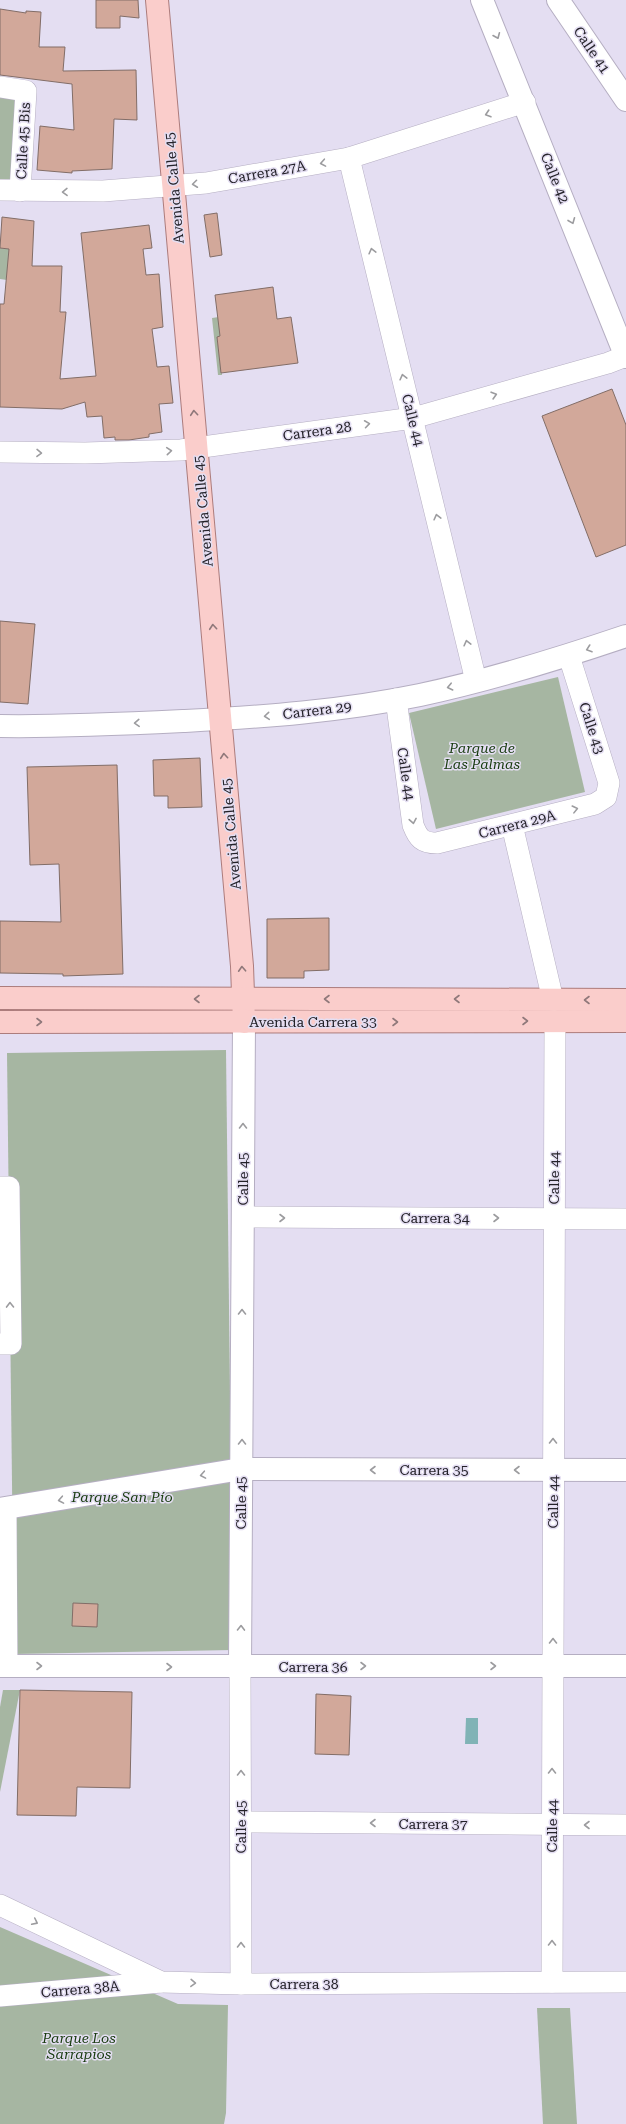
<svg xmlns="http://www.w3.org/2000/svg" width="626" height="2124" font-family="'Roboto Serif',serif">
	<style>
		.green { fill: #a6b6a2 }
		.water { fill: #80b3b6 }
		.building { fill: #d2a89a; stroke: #826d67 }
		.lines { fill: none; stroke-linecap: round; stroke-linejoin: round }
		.street-casing { stroke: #b5aec2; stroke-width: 22 }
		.secondary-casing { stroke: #b5aec2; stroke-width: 24 }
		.primary-casing { stroke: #ac7c7c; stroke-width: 24 }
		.street { stroke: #fff; stroke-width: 21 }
		.secondary { stroke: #fff; stroke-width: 22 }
		.primary { stroke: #facdcb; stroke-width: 22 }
		.oneway { stroke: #9c9c9f }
		.oneway2 { stroke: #8f787a }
		.labels { text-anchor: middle; stroke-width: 3; stroke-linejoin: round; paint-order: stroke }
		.street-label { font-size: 14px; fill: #242229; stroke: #e4def2 }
		.park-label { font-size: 14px; font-style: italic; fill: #173b0e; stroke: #e4def2 }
	</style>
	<rect width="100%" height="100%" fill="#e4def2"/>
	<g class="green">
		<polygon points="0,92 23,95 16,185 0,183"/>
		<polygon points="0,248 10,249 7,280 0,279"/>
		<polygon points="232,315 232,335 217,337 222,375 218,375 212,318"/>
		<polygon points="558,677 585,792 436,829 409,713"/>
		<polygon points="226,1050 233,1650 14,1654 7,1053"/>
		<polygon points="3,1690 20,1690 0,1792 0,1707"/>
		<polygon points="0,1927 178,2004 228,2005 226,2113 224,2124 0,2124"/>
		<polygon points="537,2008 570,2008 577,2124 543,2124"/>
	</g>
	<polygon class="water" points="466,1718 478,1718 478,1744 465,1744"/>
	<g class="building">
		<polygon points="96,0 138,0 139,18 120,16 120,28 96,28"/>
		<polygon points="0,9 26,13 26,11 41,12 39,47 65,47 63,71 136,70 137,120 114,119 112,169 72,171 72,173 37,170 40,126 74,130 72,84 0,75"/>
		<polygon points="217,213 222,255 210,257 204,215"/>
		<polygon points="2,217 34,221 32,266 62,266 60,312 66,312 60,379 96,376 81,233 149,225 152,248 143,249 146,275 159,274 163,327 152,329 157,367 169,366 173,403 159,404 162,432 149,434 149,437 129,440 115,440 115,437 104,438 102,416 87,417 85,402 62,409 0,407 0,304 4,304 9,249 0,248"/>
		<polygon points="273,287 277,319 291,317 298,363 221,373 217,337 220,336 215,295"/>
		<polygon points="612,389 626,425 626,545 596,557 542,416"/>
		<polygon points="0,621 35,624 28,704 0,702"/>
		<polygon points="200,758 202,807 168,808 168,796 154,796 153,760"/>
		<polygon points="117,765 123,974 63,976 63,974 0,973 0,921 61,922 59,864 30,865 27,767"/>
		<polygon points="329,918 329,970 304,971 304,978 267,978 267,919"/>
		<polygon points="73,1603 98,1604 97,1627 72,1626"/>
		<polygon points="20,1690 132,1692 130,1788 77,1787 76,1816 17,1815"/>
		<polygon points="316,1694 351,1696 349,1755 315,1754"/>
	</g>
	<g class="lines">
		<defs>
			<g id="street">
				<polyline points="0,87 26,91 20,191"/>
				<polyline points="349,158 476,681"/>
				<polyline points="0,190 103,191 206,183 349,158 525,102"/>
				<polyline points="0,452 85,453 181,450 413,418 608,363 626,356"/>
				<path d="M396,699L413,825C418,838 422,843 437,843L595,804L606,797L609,783L569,656"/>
				<polyline points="512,825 553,1000"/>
				<polyline points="0,1187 9,1187 11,1344 0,1344"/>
				<polyline points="243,1217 626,1219"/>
				<polyline points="6,1509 7,1666"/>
				<polyline points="240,1667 241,1984"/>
				<polyline points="241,1822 626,1825"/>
				<polyline points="0,1905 161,1982 241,1984 626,1982"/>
				<polyline points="552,1982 555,1021"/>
				<polyline points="0,1996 161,1982"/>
			</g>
			<g id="secondary">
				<polyline points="482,0 626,357"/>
				<polyline points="558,0 626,100"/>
				<path d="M0,726C62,727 123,724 185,721C263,717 343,711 420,695C490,680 558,659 626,636"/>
				<polyline points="0,1509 241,1469 626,1470"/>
				<polyline points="0,1666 626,1666"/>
				<polyline points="240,1667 244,1022"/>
			</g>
			<g id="primary">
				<polyline points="157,0 242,966 244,1022"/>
				<polyline points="0,998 626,1000"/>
				<polyline points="0,1022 626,1021"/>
			</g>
		</defs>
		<use href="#street" class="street-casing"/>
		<use href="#secondary" class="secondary-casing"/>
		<use href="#primary" class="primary-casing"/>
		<use href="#street" class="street"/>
		<use href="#secondary" class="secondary"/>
		<use href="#primary" class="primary"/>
	</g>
	<defs><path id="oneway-chevron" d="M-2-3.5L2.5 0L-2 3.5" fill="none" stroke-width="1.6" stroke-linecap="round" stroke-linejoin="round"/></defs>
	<g class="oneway">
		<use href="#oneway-chevron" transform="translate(497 36) rotate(67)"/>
		<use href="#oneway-chevron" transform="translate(488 114) rotate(162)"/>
		<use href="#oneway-chevron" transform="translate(323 163) rotate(170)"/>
		<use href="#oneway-chevron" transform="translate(195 184) rotate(173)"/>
		<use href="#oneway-chevron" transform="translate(65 192) rotate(179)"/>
		<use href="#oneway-chevron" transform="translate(572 221) rotate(68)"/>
		<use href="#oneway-chevron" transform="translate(372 251) rotate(-104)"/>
		<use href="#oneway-chevron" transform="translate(403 377) rotate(-104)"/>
		<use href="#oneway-chevron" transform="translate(494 395) rotate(-16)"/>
		<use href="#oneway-chevron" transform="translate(367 424) rotate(-8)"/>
		<use href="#oneway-chevron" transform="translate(169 451) rotate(-5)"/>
		<use href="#oneway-chevron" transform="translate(39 453) rotate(1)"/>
		<use href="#oneway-chevron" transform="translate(437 517) rotate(-104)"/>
		<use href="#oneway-chevron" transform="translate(467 643) rotate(-104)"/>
		<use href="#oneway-chevron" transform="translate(589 649) rotate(161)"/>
		<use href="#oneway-chevron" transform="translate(450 687) rotate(167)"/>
		<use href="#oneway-chevron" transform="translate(267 716) rotate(175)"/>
		<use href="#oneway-chevron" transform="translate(137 723) rotate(177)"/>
		<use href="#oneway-chevron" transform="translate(575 809) rotate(-14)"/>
		<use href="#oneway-chevron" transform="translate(413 821) rotate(80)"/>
		<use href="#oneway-chevron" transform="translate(243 1126) rotate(-90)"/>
		<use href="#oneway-chevron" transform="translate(282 1218)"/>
		<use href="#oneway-chevron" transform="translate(496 1218)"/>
		<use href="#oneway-chevron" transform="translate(10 1305) rotate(-91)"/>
		<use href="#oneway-chevron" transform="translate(242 1312) rotate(-90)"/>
		<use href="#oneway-chevron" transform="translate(553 1441) rotate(-90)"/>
		<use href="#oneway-chevron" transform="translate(242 1442) rotate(-90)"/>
		<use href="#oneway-chevron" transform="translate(373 1470) rotate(-180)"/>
		<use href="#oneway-chevron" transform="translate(517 1470) rotate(-180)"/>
		<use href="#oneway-chevron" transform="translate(203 1475) rotate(170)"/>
		<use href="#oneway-chevron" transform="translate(61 1500) rotate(170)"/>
		<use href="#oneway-chevron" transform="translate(241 1628) rotate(-89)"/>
		<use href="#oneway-chevron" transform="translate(553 1641) rotate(-90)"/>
		<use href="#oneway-chevron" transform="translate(39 1666)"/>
		<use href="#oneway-chevron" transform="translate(363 1666)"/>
		<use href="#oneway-chevron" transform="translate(493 1666)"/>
		<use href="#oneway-chevron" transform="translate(169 1667)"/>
		<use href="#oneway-chevron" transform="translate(552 1771) rotate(-90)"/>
		<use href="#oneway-chevron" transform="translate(241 1773) rotate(-90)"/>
		<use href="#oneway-chevron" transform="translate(373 1823) rotate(-180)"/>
		<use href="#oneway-chevron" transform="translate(587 1825) rotate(-180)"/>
		<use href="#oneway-chevron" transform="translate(35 1922) rotate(26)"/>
		<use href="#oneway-chevron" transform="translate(552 1943) rotate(-90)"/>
		<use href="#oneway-chevron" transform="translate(241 1945) rotate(-90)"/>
		<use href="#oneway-chevron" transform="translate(193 1983) rotate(2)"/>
	</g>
	<g class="oneway2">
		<use href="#oneway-chevron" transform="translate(194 413) rotate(-95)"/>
		<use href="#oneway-chevron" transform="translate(213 627) rotate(-95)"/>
		<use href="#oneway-chevron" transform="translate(224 756) rotate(-95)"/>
		<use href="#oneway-chevron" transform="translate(242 969) rotate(-93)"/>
		<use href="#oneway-chevron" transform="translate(197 999) rotate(-180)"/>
		<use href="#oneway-chevron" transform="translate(327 999) rotate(-180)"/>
		<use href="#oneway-chevron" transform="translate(457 999) rotate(-180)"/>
		<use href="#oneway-chevron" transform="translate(587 1000) rotate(-180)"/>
		<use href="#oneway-chevron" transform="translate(525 1021)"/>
		<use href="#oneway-chevron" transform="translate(39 1022)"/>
		<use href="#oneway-chevron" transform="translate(395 1022)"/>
	</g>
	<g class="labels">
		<g class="street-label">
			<text transform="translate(592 50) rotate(56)" y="5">Calle 41</text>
			<text transform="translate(23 141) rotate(-87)" y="5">Calle 45 Bis</text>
			<text transform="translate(267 172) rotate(-10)" y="5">Carrera 27A</text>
			<text transform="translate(555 178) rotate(68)" y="5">Calle 42</text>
			<text transform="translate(174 188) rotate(-95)" y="5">Avenida Calle 45</text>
			<text transform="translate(413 420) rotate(76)" y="5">Calle 44</text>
			<text transform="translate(317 431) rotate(-8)" y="5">Carrera 28</text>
			<text transform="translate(203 511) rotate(-95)" y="5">Avenida Calle 45</text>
			<text transform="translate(317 710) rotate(-7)" y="5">Carrera 29</text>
			<text transform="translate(592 728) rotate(72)" y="5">Calle 43</text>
			<text transform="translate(406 774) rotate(82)" y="5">Calle 44</text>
			<text transform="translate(517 824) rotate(-14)" y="5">Carrera 29A</text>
			<text transform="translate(231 834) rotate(-95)" y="5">Avenida Calle 45</text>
			<text x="313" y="1027">Avenida Carrera 33</text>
			<text transform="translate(554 1178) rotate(-90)" y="5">Calle 44</text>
			<text transform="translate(243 1179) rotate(-90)" y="5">Calle 45</text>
			<text x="435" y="1223">Carrera 34</text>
			<text x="434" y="1475">Carrera 35</text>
			<text transform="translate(553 1502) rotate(-90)" y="5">Calle 44</text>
			<text transform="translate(241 1503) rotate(-90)" y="5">Calle 45</text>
			<text x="313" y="1672">Carrera 36</text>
			<text x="433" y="1829">Carrera 37</text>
			<text transform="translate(552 1826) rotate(-90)" y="5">Calle 44</text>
			<text transform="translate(241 1827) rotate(-90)" y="5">Calle 45</text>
			<text x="304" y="1989">Carrera 38</text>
			<text transform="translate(80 1989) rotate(-5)" y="5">Carrera 38A</text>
		</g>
		<g class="park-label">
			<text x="482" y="753">Parque de<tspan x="482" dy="16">Las Palmas</tspan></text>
			<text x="122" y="1502">Parque San Pío</text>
			<text x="79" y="2043">Parque Los<tspan x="79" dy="16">Sarrapios</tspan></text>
		</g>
	</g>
</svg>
